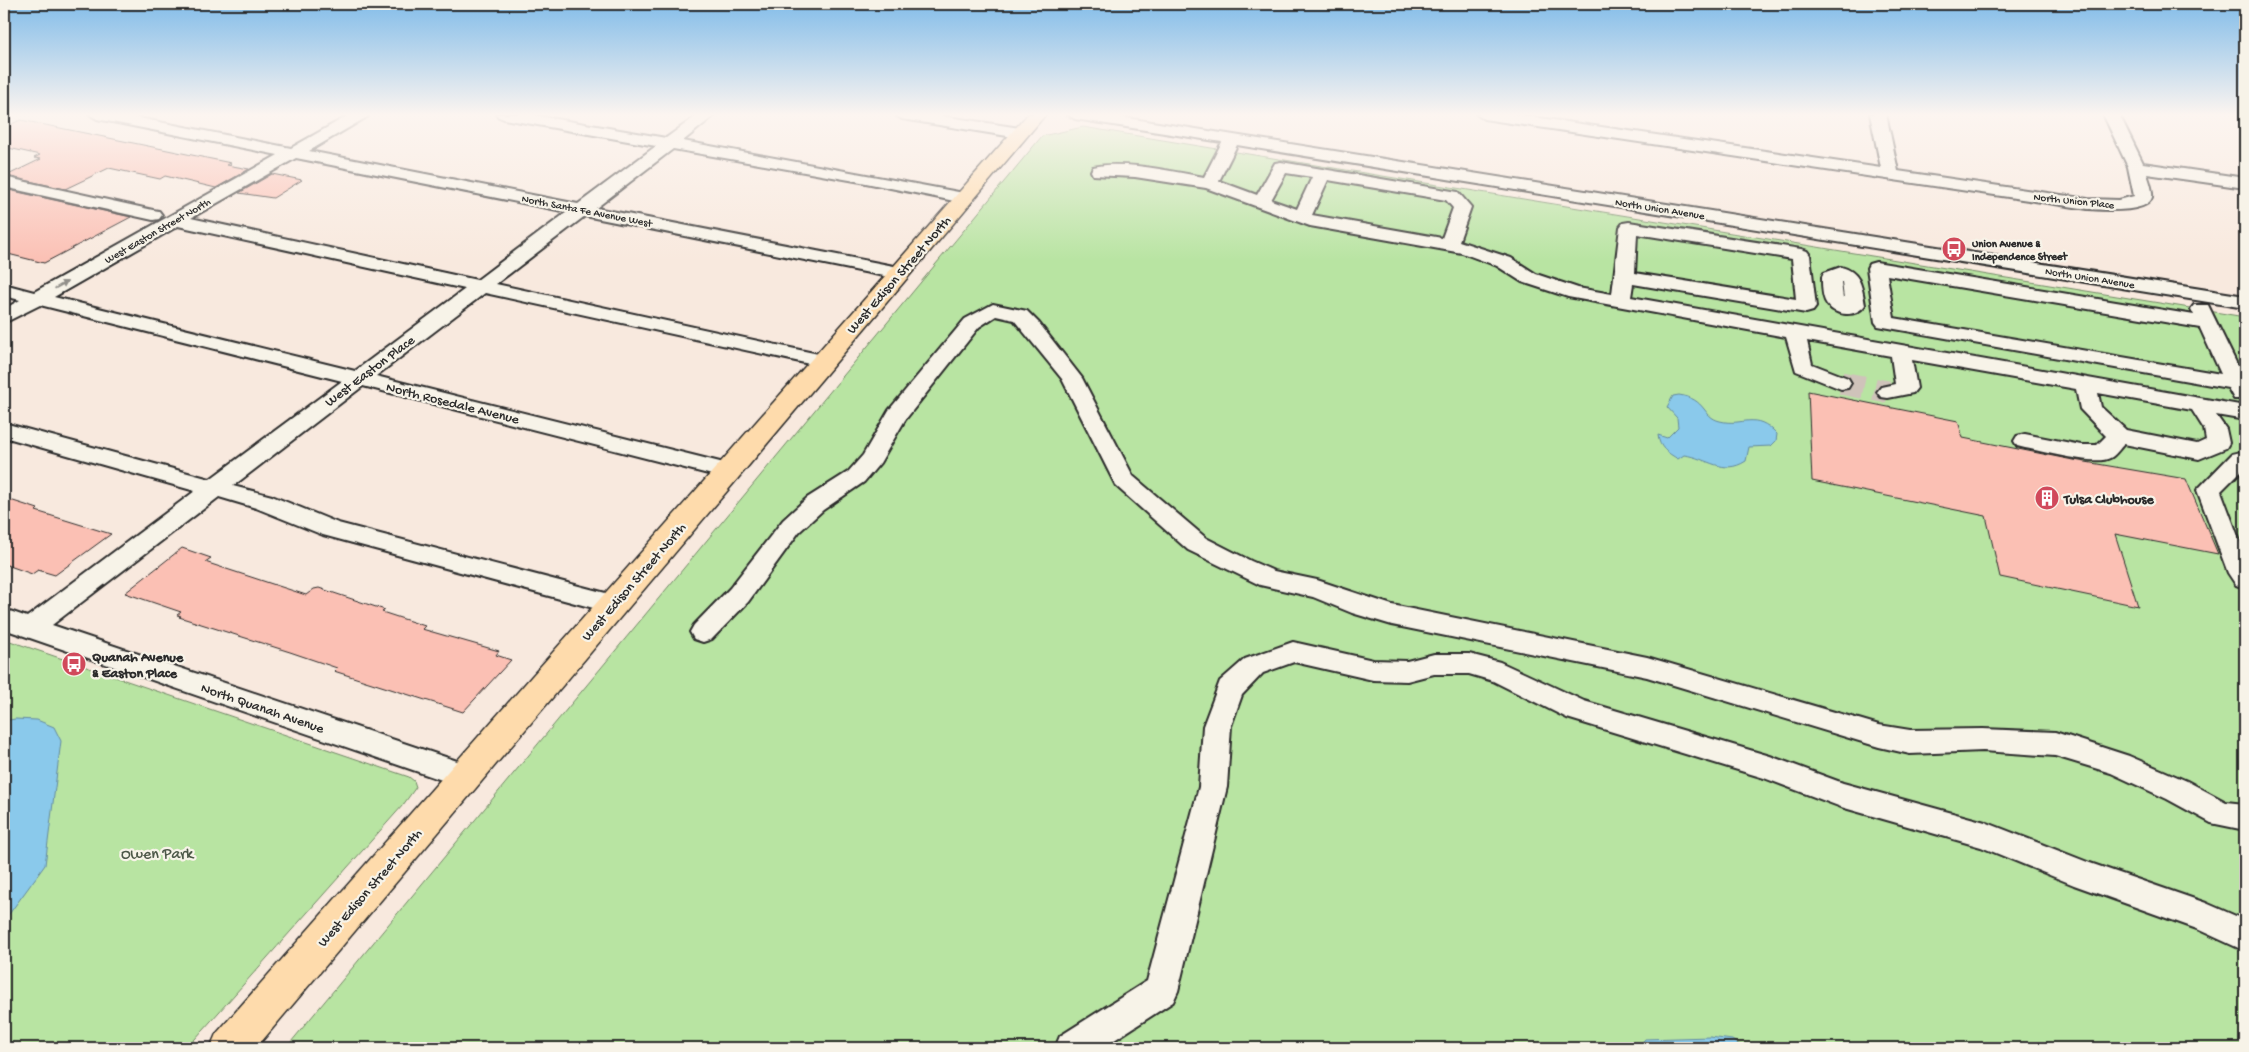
<svg xmlns="http://www.w3.org/2000/svg" width="2249" height="1052" font-family="'Gochi Hand',sans-serif">
	<style>
		.green { fill: #b8e4a2; stroke: #728866 }
		.water { fill: #8ac9eb; stroke: #648a9e }
		.building { fill: #fbc0b4; stroke: #2b2b2b }
		.lines { fill: none; stroke-linecap: round; stroke-linejoin: round }
		.minor-tunnel { stroke: #cfc3ba; stroke-width: 23; stroke-dasharray: 23 11; stroke-linecap: butt }
		.minor-casing { stroke: #2b2b2b; stroke-width: 4 }
		.major-casing { stroke: #2b2b2b; stroke-width: 3 }
		.minor { fill: #f7f3e8; fill-rule: evenodd }
		.major { fill: #fedbac; fill-rule: evenodd }
		.oneway { fill: #918f8a }
		.labels { text-anchor: middle; stroke-width: 4.5; stroke-linejoin: round; paint-order: stroke }
		.far-street-label { font-size: 11px; fill: #2b2b2b; stroke: #f7f3e8 }
		.far-poi-label { font-size: 11px; font-weight: bold; fill: #2b2b2b; stroke: #f7f3e8; text-anchor: start }
		.street-label { font-size: 14px; fill: #2b2b2b; stroke: #f7f3e8 }
		.poi-label { font-size: 14px; font-weight: bold; fill: #2b2b2b; stroke: #f7f3e8; text-anchor: start }
		.near-park-label { font-size: 16px; fill: #4e5949; stroke: #f7f3e8 }
	</style>
	<rect width="100%" height="100%" fill="#f8e9de"/>
	<filter id="ink" filterUnits="userSpaceOnUse"><feTurbulence type="fractalNoise" baseFrequency=".02" numOctaves="2"/><feDisplacementMap in="SourceGraphic" scale="10" xChannelSelector="R" yChannelSelector="G"/><feConvolveMatrix kernelMatrix="1 2 1 2 8 2 1 2 1" color-interpolation-filters="sRGB"/></filter>
	<g filter="url(#ink)">
		<g class="green">
			<polygon points="1083,127 2245,317 2245,1048 286,1048 1042,136"/>
			<polygon points="4,639 409,777 414,781 416,787 403,805 187,1048 4,1048"/>
		</g>
		<g class="water">
			<path d="M1679,395C1707,399 1702,417 1720,421C1743,427 1755,410 1777,434L1776,441L1771,446L1749,447L1746,461C1723,476 1708,458 1684,455L1678,459C1668,453 1659,448 1658,435L1667,438L1678,427L1677,418L1667,407L1673,396Z"/>
			<polygon points="15,719 37,720 54,727 61,741 45,865 4,921 4,721"/>
			<polygon points="1710,1037 1732,1040 1744,1048 1637,1048 1645,1039"/>
		</g>
		<g class="building">
			<polygon points="21,120 231,163 227,165 249,169 216,188 165,176 160,179 109,168 65,189 6,176 41,159 34,158 40,155 4,147 4,127"/>
			<polygon points="272,174 302,180 273,198 239,193"/>
			<polygon points="4,189 131,217 44,263 4,253"/>
			<polygon points="1808,391 1958,421 1963,438 2068,459 2186,479 2218,554 2115,534 2138,606 2000,577 1986,516 1812,481"/>
			<polygon points="4,498 38,509 36,511 111,534 55,575 38,570 32,574 4,564"/>
			<polygon points="182,548 211,558 205,562 306,595 314,589 319,588 385,610 382,612 425,626 422,629 499,651 496,655 511,660 463,712 334,671 337,668 290,652 179,617 181,616 177,615 181,612 125,593"/>
		</g>
		<g class="lines">
			<polyline class="minor-tunnel" points="1841,383 1888,392"/>
			<defs>
				<g id="minor">
					<path d="M89,114H119L291,148L351,114H370L367,117L309,151L578,204L656,146L504,119L499,117L496,114H528L666,138L699,114H716L683,141L964,193L970,194L973,198L970,202L964,203L861,182L673,149L596,208L899,267L906,269L908,273L906,277L899,279L585,216L496,284L823,355L830,357L833,361L830,365L823,367L485,293L376,376L736,466L739,471L736,476L728,479L363,386L233,486L272,496L338,523L621,597L625,604L621,611L612,613L323,535L256,508L219,497L52,625L475,767L479,776L475,785L465,788L4,629V609L27,617L195,491L4,437V423L210,479L342,381L40,305L4,323V309L20,300L4,296V284L34,292L278,155L97,119ZM296,158L567,212L477,280L191,218ZM178,226L465,289L355,371L54,297Z"/>
					<polygon points="894,114 929,114 1020,128 1028,133 1020,138 902,119"/>
					<path d="M1067,114H1102L2245,296V308L1237,145L1219,181L1257,195L1275,163L1281,162L1458,192L1471,207L1459,241L1511,258L1536,274L1578,288L1612,294L1620,227L1623,223L1629,222L1801,249L1807,251L1810,255L1816,307L1813,311L1806,313L1633,284L1631,297L2245,406V420L2216,415L2226,429L2229,443L2226,448L2199,459L2124,444C2120,448 2115,456 2110,458C2096,466 2042,451 2025,448L2017,446L2014,441L2017,436L2025,434L2081,445H2097L2106,436L2080,409L2076,389L1912,360L1917,388L1913,393L1888,398L1881,397L1877,392L1881,387L1895,384L1891,356L1807,341L1812,364L1848,378L1851,383L1848,388L1841,389L1796,371L1786,337L1568,297L1522,282L1497,266L1462,253L1310,226L1206,188L1135,177L1093,175L1091,171L1093,167C1124,160 1172,172 1204,177L1222,142L1075,119ZM1286,173L1312,177L1297,209L1271,200ZM1328,180L1446,200L1453,208L1442,238L1312,215ZM1637,234L1792,259L1796,299L1635,273ZM2098,393L2192,410L2204,429L2206,440L2197,444L2126,430L2101,407Z"/>
					<path d="M1476,114H1513L1881,168L1870,114H1886L1898,171L2088,199L2119,200L2134,196L2128,167L2103,114H2119L2143,163L2245,178V188L2147,174C2149,180 2153,190 2152,197C2148,214 2101,210 2088,209L1484,119Z"/>
					<polygon points="4,177 153,210 159,211 162,215 159,219 153,220 4,187"/>
					<path d="M1876,262L2194,315L2191,309L2194,305H2208L2245,381V399H2234L2228,388L1878,326L1875,322L1867,268L1869,264ZM1887,275L2200,328L2221,374L1894,318Z"/>
					<path d="M1841,267C1861,272 1862,287 1865,305C1855,319 1832,316 1825,301C1822,294 1822,284 1822,277L1824,273ZM1841,282H1842L1844,299L1843,298Z"/>
					<polygon points="993,304 1027,311 1039,323 1082,378 1133,476 1206,538 1251,561 1274,571 1317,580 1392,605 1647,657 1879,725 1910,730 1983,729 2055,732 2129,756 2187,781 2226,802 2245,804 2245,830 2211,823 2167,799 2111,773 2055,756 1983,751 1910,754 1879,747 1647,677 1392,625 1352,613 1313,597 1260,585 1188,550 1116,486 1062,379 1014,320 996,316 979,327 905,420 880,463 864,482 823,510 799,532 748,602 712,639 703,642 694,639 690,632 694,625 730,588 783,520 807,498 848,472 863,455 889,410 965,319"/>
					<polygon points="2245,451 2245,467 2221,491 2245,555 2245,588 2236,585 2228,573 2197,490 2232,454"/>
					<polygon points="1293,642 1373,660 1407,661 1434,654 1469,654 1500,662 1584,701 1770,756 1843,783 1985,822 2090,863 2206,903 2245,920 2245,951 2197,929 2074,885 1981,847 1841,807 1764,778 1567,718 1493,681 1469,674 1434,674 1407,681 1373,680 1294,662 1263,673 1242,695 1231,726 1227,787 1178,991 1173,1002 1102,1048 1055,1048 1060,1036 1147,981 1199,787 1203,726 1217,689 1220,681 1245,659"/>
				</g>
				<polygon id="major" points="1028,114 1046,114 256,1048 210,1048 216,1034"/>
			</defs>
			<use href="#minor" class="minor-casing"/>
			<use href="#major" class="major-casing"/>
			<use href="#minor" class="minor"/>
			<use href="#major" class="major"/>
		</g>
		<defs><path id="oneway-solid" d="M-6-.8H1V-3.2L6.5 0L1 3.2V.8H-6Z" transform="scale(1.25)"/></defs>
		<use class="oneway" href="#oneway-solid" transform="translate(61 285) rotate(-30)"/>
	</g>
	<linearGradient id="sky" x2="0" y2="1"><stop stop-color="#82bce9"/><stop offset="0.44" stop-color="#fcf5f0"/><stop offset="1" stop-color="#fcf5f0" stop-opacity="0"/></linearGradient>
	<rect width="2249" height="261" fill="url(#sky)"/>
	<defs>
		<symbol id="bus-disc" viewBox="-11 -11 22 22"><circle r="9.5" fill="#d1495b" stroke="#f7f3e8"/><path d="M-5-6H5V4H4V6H2V4H-2V6H-4V4H-5ZM-3.5-4V0h7V-4ZM-3.5 1.2v1.5H-2V1.2ZM2 1.2v1.5H3.5V1.2Z" fill="#fff"/></symbol>
		<symbol id="building-disc" viewBox="-11 -11 22 22"><circle r="9.5" fill="#d1495b" stroke="#f7f3e8"/><path d="M-4-6H4V6H1V3H-1V6H-4ZM-2.5-4.3h1.7v1.8h-1.7ZM.8-4.3h1.7v1.8H.8ZM-2.5-1h1.7V.8h-1.7ZM.8-1h1.7V.8H.8Z" fill="#fff"/></symbol>
	</defs>
	<g fill-rule="evenodd">
		<use href="#bus-disc" x="1940" y="235" width="28" height="28"/>
		<use href="#building-disc" x="2033" y="484" width="28" height="28"/>
		<use href="#bus-disc" x="60" y="650" width="28" height="28"/>
	</g>
	<g class="labels">
		<g class="far-street-label">
			<text transform="translate(2074 200) rotate(6)" y="4">North Union Place</text>
			<text transform="translate(1660 208) rotate(9)" y="4">North Union Avenue</text>
			<text transform="translate(587 210) rotate(11)" y="4">North Santa Fe Avenue West</text>
			<text transform="translate(157 230) rotate(-30)" y="4">West Easton Street North</text>
			<text transform="translate(2090 277) rotate(9)" y="4">North Union Avenue</text>
		</g>
		<g class="far-poi-label">
			<text x="1972" y="247">Union Avenue &amp;<tspan x="1972" dy="13">Independence Street</tspan></text>
		</g>
		<g class="street-label">
			<text transform="translate(898 274) rotate(-49)" y="5">West Edison Street North</text>
			<text transform="translate(369 370) rotate(-37)" y="5">West Easton Place</text>
			<text transform="translate(453 402) rotate(14)" y="5">North Rosedale Avenue</text>
			<text transform="translate(633 581) rotate(-49)" y="5">West Edison Street North</text>
			<text transform="translate(263 707) rotate(19)" y="5">North Quanah Avenue</text>
			<text transform="translate(369 887) rotate(-49)" y="5">West Edison Street North</text>
		</g>
		<g class="poi-label">
			<text x="2064" y="503">Tulsa Clubhouse</text>
			<text x="92" y="661">Quanah Avenue<tspan x="92" dy="16">&amp; Easton Place</tspan></text>
		</g>
		<g class="near-park-label">
			<text x="157" y="858">Owen Park</text>
		</g>
	</g>
	<rect width="2249" height="1052" fill="none" stroke="#f7f3e8" stroke-width="20"/>
	<rect x="10" y="10" width="2229" height="1032" fill="none" stroke="#2b2b2b" stroke-width="2" filter="url(#ink)"/>
</svg>
